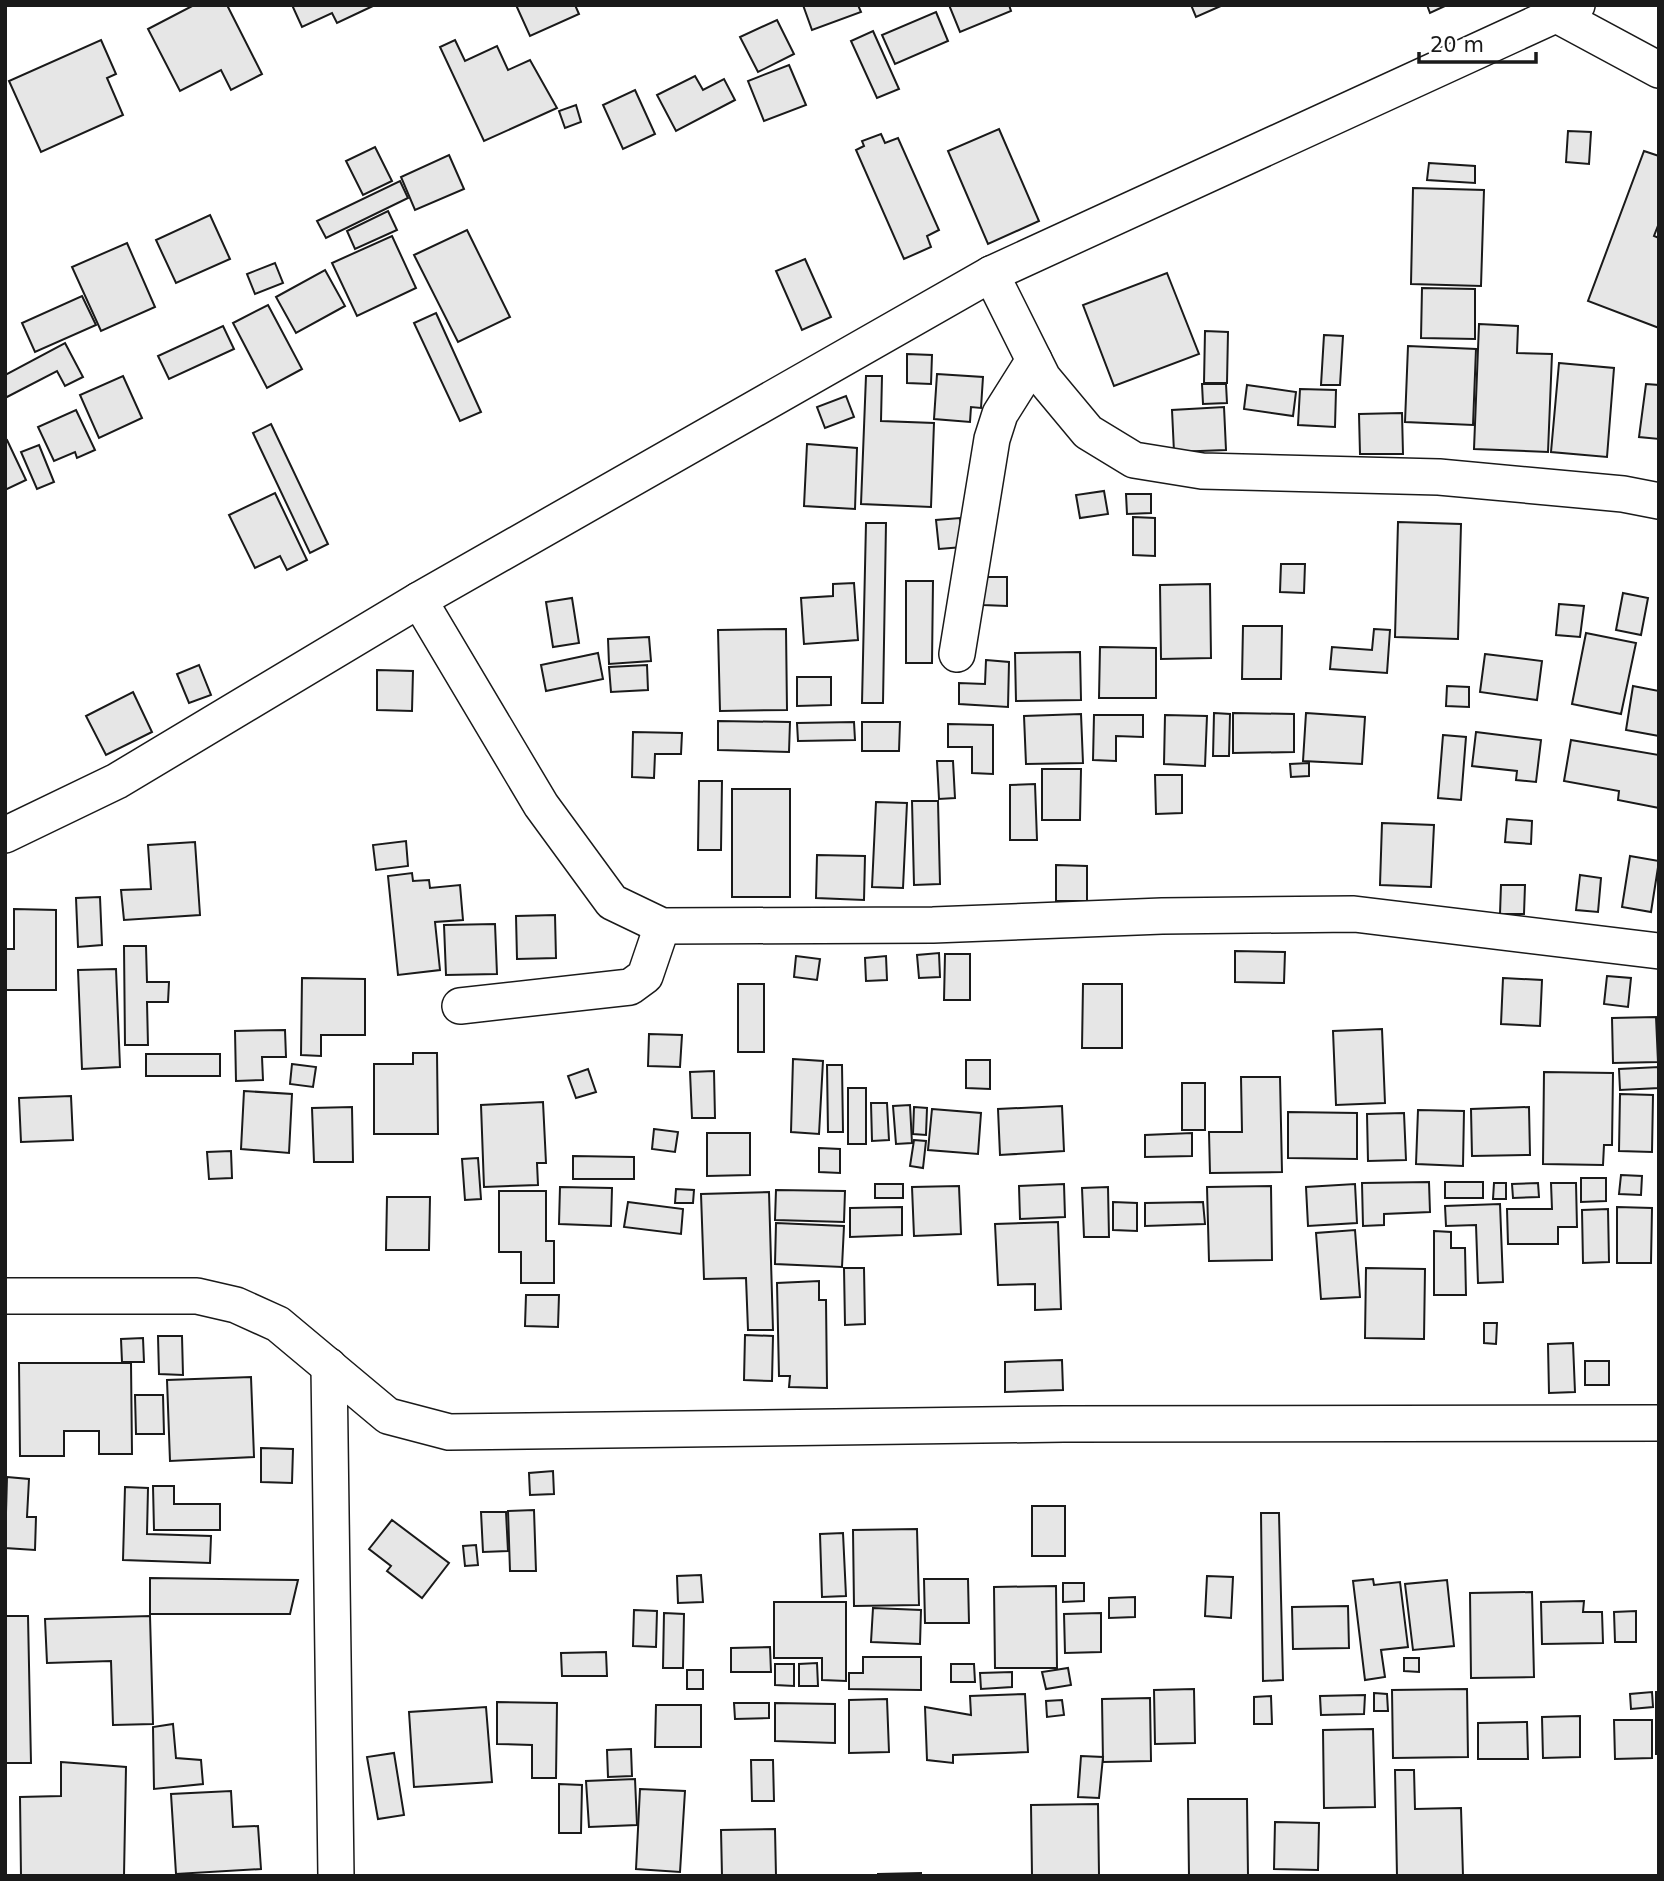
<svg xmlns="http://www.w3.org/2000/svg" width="1664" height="1881" font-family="'DejaVu Sans',sans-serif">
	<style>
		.building { fill: #e6e6e6; stroke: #1a1a1a; stroke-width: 2 }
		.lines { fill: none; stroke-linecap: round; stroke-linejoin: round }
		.street-casing { stroke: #1a1a1a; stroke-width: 38 }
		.street { stroke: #fff; stroke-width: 35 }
	</style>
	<rect width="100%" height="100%" fill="#fff"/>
	<g class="building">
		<polygon points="194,5 227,5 262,74 231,90 221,70 180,91 148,29"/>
		<polygon points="292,5 375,5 337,23 332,13 302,27"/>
		<polygon points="516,5 575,5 579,14 530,36"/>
		<polygon points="803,5 858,5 861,12 812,30"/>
		<polygon points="949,5 1009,5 1011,11 960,32"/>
		<polygon points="1191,5 1223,5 1196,17"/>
		<polygon points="1427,5 1447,5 1430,13"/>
		<polygon points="936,12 948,41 895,64 882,35"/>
		<polygon points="777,20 794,54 758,72 740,37"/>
		<polygon points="873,31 899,89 877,98 851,41"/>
		<polygon points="101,40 116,74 107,78 123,115 41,152 9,81"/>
		<polygon points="455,40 465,61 497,46 508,70 530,60 557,108 484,141 440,47"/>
		<polygon points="789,65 806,105 764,121 748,81"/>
		<polygon points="695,76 703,90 724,79 735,100 676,131 657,95"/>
		<polygon points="635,90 655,134 623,149 603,105"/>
		<polygon points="576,105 581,122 565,128 559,111"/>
		<polygon points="999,129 1039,221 988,244 948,151"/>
		<polygon points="1568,131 1591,132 1589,164 1566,162"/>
		<polygon points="881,134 885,143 898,138 939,230 927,236 931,247 904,259 856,150 864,146 862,141"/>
		<polygon points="375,147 392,181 363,195 346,161"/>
		<polygon points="1644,151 1659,156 1659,223 1654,236 1659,238 1659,328 1588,301"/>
		<polygon points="449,155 464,189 415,210 401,177"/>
		<polygon points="1429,163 1475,166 1475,183 1427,180"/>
		<polygon points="400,181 408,198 326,238 317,221"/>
		<polygon points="1413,188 1484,190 1481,286 1411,284"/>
		<polygon points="388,211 397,230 355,249 347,231"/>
		<polygon points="210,215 230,259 176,283 156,240"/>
		<polygon points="467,230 510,317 458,342 414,255"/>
		<polygon points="392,236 416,288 357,316 332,263"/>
		<polygon points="127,243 155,307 101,331 72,267"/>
		<polygon points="805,259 831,317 802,330 776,271"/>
		<polygon points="275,263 283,283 255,294 247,274"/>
		<polygon points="325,270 345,306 296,333 276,297"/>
		<polygon points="1167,273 1199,354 1114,386 1083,305"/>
		<polygon points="1422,288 1475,289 1475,339 1421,338"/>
		<polygon points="82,296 96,325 35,352 22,323"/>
		<polygon points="268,305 302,369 267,388 233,323"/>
		<polygon points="436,313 481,412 460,421 414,323"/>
		<polygon points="1479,324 1518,326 1517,353 1552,354 1548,452 1474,449"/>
		<polygon points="223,326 234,349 169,379 158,356"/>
		<polygon points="1205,331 1228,332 1227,383 1204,383"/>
		<polygon points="1324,335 1343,336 1340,385 1321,385"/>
		<polygon points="65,343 83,377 65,386 57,371 5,398 5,375"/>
		<polygon points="1408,346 1476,349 1473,425 1405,422"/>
		<polygon points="907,354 932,355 931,384 907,383"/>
		<polygon points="1559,363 1614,368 1607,457 1551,452"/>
		<polygon points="937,374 983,377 981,408 971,407 970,422 934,419"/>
		<polygon points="123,376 142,418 99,438 80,395"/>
		<polygon points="866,376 882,376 881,421 934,423 931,507 861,504"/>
		<polygon points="1202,384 1226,384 1227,403 1203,404"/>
		<polygon points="1646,384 1659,385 1659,439 1639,437"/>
		<polygon points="1247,385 1296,392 1293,416 1244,409"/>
		<polygon points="1300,389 1336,390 1335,427 1298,425"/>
		<polygon points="846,396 854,417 825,428 817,407"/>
		<polygon points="1224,407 1226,450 1174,452 1172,410"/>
		<polygon points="76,410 95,450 77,458 75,452 54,461 38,427"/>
		<polygon points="1402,413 1403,454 1360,454 1359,414"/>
		<polygon points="271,424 328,544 310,553 253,433"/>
		<polygon points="7,440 26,480 5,490 5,441"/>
		<polygon points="807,444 857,448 855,509 804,506"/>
		<polygon points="39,445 54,482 37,489 21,452"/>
		<polygon points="1104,491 1108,514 1080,518 1076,495"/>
		<polygon points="275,493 307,560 287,570 280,556 255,568 229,515"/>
		<polygon points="1126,494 1151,494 1151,513 1127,514"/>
		<polygon points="1133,517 1155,518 1155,556 1133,555"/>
		<polygon points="960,518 963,547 939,549 936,520"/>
		<polygon points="1398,522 1461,524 1458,639 1395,637"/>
		<polygon points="866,523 886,523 883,703 862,703"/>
		<polygon points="1281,564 1305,564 1304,593 1280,592"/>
		<polygon points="983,577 1007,577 1007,606 983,605"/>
		<polygon points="906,581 933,581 932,663 906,663"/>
		<polygon points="854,583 858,640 804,644 801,598 833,596 833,584"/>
		<polygon points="1210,584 1211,658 1161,659 1160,585"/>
		<polygon points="1623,593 1648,598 1641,635 1616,630"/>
		<polygon points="572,598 579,643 553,647 546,602"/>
		<polygon points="1559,604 1584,606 1580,637 1556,635"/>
		<polygon points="1243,626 1282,626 1281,679 1242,679"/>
		<polygon points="786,629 787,710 720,711 718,630"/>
		<polygon points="1374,629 1390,630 1387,673 1330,669 1332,647 1372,650"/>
		<polygon points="1586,633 1636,643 1621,714 1572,704"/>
		<polygon points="649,637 651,661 609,664 608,639"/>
		<polygon points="1100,647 1156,648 1156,698 1099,698"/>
		<polygon points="1080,652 1081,700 1016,701 1015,653"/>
		<polygon points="598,653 603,679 546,691 541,665"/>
		<polygon points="1485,654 1542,661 1537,700 1480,692"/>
		<polygon points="986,660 1009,662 1008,707 959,704 959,683 985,684"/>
		<polygon points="199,665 211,695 189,703 177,674"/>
		<polygon points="647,665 648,690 611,692 609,667"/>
		<polygon points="377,670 413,671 412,711 377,710"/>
		<polygon points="797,677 831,677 831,705 797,706"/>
		<polygon points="1447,686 1469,687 1469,707 1446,706"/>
		<polygon points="1633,686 1659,691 1659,736 1626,730"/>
		<polygon points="133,692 152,732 106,755 86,716"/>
		<polygon points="1214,713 1230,714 1229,756 1213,756"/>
		<polygon points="1233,713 1294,714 1294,752 1233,753"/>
		<polygon points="1306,713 1365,717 1362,764 1303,761"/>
		<polygon points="1081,714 1083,763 1026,764 1024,716"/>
		<polygon points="1094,715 1143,715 1143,737 1116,736 1116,761 1093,760"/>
		<polygon points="1165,715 1207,716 1205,766 1164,764"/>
		<polygon points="718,721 790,722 789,752 718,750"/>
		<polygon points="854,722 855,740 798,741 797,723"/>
		<polygon points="862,722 900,722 899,751 862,751"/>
		<polygon points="948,724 993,725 993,774 972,773 972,747 948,747"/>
		<polygon points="633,732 682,733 681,754 655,754 654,778 632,777"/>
		<polygon points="1476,732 1541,740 1536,782 1516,780 1517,771 1472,766"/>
		<polygon points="1443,735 1466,737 1461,800 1438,798"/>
		<polygon points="1571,740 1659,755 1659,808 1618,800 1619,791 1564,781"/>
		<polygon points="937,761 953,761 955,798 939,799"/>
		<polygon points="1309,763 1309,776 1291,777 1290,764"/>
		<polygon points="1042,769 1081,769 1080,820 1042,820"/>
		<polygon points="1155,775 1182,775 1182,813 1156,814"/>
		<polygon points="699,781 722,781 721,850 698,850"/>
		<polygon points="1035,784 1037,840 1010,840 1010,785"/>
		<rect x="732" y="789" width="58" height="108"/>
		<polygon points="912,801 938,801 940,884 914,885"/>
		<polygon points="876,802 907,803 903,888 872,887"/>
		<polygon points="1507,819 1532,821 1531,844 1505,842"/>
		<polygon points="1382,823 1434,825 1431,887 1380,885"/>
		<polygon points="406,841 408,866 376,870 373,845"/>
		<polygon points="195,842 200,915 124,920 121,890 151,889 148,845"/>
		<polygon points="817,855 865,856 864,900 816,898"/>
		<polygon points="1630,856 1659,861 1651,912 1622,907"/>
		<polygon points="1056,865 1087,866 1087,901 1056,901"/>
		<polygon points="412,873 413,881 429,880 430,888 460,885 463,920 435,922 440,970 398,975 388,876"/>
		<polygon points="1580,875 1601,878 1598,912 1576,910"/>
		<polygon points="1501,885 1525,885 1524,914 1500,914"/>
		<polygon points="100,897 102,945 78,947 76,898"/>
		<polygon points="14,909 56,910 56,990 5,990 5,949 14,949"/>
		<polygon points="555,915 556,958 517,959 516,916"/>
		<polygon points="495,924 497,974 446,975 444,925"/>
		<polygon points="124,946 146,946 147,982 169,982 168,1002 147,1002 148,1045 125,1045"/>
		<polygon points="1235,951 1285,952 1284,983 1235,982"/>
		<polygon points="939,953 940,977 919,978 917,955"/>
		<polygon points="945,954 970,954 970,1000 944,1000"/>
		<polygon points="796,956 820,959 817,980 794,977"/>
		<polygon points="886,956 887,980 866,981 865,958"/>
		<polygon points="116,969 120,1067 82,1069 78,970"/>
		<polygon points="1607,976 1631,978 1628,1007 1604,1004"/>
		<polygon points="302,978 365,979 365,1035 321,1035 321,1056 301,1055"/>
		<polygon points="1503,978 1542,980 1540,1026 1501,1024"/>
		<rect x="738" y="984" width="26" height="68"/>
		<polygon points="1083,984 1122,984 1122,1048 1082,1048"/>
		<polygon points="1656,1017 1658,1062 1613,1063 1612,1018"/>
		<polygon points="1382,1029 1385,1103 1336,1105 1333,1031"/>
		<polygon points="285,1030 286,1057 262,1057 263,1080 236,1081 235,1031"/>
		<polygon points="649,1034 682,1035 680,1067 648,1066"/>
		<polygon points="413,1053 437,1053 438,1134 374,1134 374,1064 413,1064"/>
		<rect x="146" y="1054" width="74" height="22"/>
		<polygon points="793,1059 823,1061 819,1134 791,1132"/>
		<polygon points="966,1060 990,1060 990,1089 966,1088"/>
		<polygon points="292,1064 316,1067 313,1087 290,1084"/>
		<polygon points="827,1065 842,1065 843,1132 828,1132"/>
		<polygon points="1659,1067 1659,1088 1620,1090 1619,1069"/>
		<polygon points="588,1069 596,1092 576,1098 568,1076"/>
		<polygon points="714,1071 715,1118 692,1118 690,1072"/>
		<polygon points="1544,1072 1613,1073 1612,1145 1604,1145 1603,1165 1543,1164"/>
		<polygon points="1241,1077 1280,1077 1282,1172 1210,1173 1209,1132 1242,1132"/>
		<rect x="1182" y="1083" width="23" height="47"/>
		<rect x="848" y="1088" width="18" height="56"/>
		<polygon points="244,1091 292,1094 289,1153 241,1149"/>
		<polygon points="1620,1094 1653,1095 1652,1152 1619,1151"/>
		<polygon points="71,1096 73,1140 21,1142 19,1098"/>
		<polygon points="543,1102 546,1163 537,1163 538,1185 484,1187 481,1105"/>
		<polygon points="871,1103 887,1103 889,1140 872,1141"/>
		<polygon points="910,1105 912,1143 896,1144 893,1106"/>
		<polygon points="1062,1106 1064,1151 1000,1155 998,1109"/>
		<polygon points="352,1107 353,1162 314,1162 312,1108"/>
		<polygon points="914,1107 927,1108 926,1135 913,1134"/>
		<polygon points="1529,1107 1530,1155 1472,1156 1471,1109"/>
		<polygon points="932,1109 981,1113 978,1154 928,1150"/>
		<polygon points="1418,1110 1464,1111 1463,1166 1416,1164"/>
		<polygon points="1288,1112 1357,1113 1357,1159 1288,1158"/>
		<polygon points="1404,1113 1406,1160 1368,1161 1367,1114"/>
		<polygon points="654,1129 678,1132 675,1152 652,1149"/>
		<polygon points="707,1133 750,1133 750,1175 707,1176"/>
		<polygon points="1192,1133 1192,1156 1145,1157 1145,1135"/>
		<polygon points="914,1140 926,1141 923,1168 910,1166"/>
		<polygon points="819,1148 840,1149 840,1173 819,1172"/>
		<polygon points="231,1151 232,1178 209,1179 207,1152"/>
		<polygon points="573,1156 634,1157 634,1179 573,1179"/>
		<polygon points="478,1158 481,1199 465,1200 462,1159"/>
		<polygon points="1621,1175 1642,1176 1641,1195 1619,1194"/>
		<polygon points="1581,1178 1606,1178 1606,1201 1581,1202"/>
		<polygon points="1429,1182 1430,1212 1384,1214 1384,1225 1363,1226 1362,1183"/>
		<rect x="1445" y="1182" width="38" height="16"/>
		<polygon points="1494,1183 1506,1183 1506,1199 1493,1199"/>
		<polygon points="1538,1183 1539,1197 1513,1198 1512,1184"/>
		<polygon points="1551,1183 1576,1183 1577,1227 1558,1227 1558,1244 1508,1244 1507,1209 1552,1209"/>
		<rect x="875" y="1184" width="28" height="14"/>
		<polygon points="1064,1184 1065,1217 1020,1219 1019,1186"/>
		<polygon points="1355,1184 1357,1223 1308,1226 1306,1187"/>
		<polygon points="959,1186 961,1234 914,1236 912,1187"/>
		<polygon points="1271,1186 1272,1260 1209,1261 1207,1187"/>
		<polygon points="560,1187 612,1188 611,1226 559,1224"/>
		<polygon points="1108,1187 1109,1237 1084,1237 1082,1188"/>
		<polygon points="676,1189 694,1190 693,1203 675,1203"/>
		<polygon points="776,1190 845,1191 844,1222 775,1220"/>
		<polygon points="499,1191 546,1191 546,1241 554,1241 554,1283 521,1283 521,1252 499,1252"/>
		<polygon points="769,1192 773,1330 748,1330 746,1278 704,1279 701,1194"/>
		<polygon points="387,1197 430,1197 429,1250 386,1250"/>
		<polygon points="628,1202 683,1209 681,1234 624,1227"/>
		<polygon points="1113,1202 1137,1203 1137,1231 1113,1230"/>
		<polygon points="1203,1202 1205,1224 1145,1226 1145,1203"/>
		<polygon points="1500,1204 1503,1282 1478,1283 1476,1225 1446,1226 1445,1206"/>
		<polygon points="902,1207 902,1235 850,1237 850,1208"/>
		<polygon points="1617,1207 1652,1208 1651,1263 1617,1263"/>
		<polygon points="1608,1209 1609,1262 1583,1263 1582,1210"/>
		<polygon points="1058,1222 1061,1309 1035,1310 1035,1284 998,1285 995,1224"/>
		<polygon points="776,1223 844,1226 842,1267 775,1264"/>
		<polygon points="1355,1230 1360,1297 1321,1299 1316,1233"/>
		<polygon points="1434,1231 1451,1232 1451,1248 1465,1248 1466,1295 1434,1295"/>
		<polygon points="844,1268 864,1268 865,1324 845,1325"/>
		<polygon points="1366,1268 1425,1269 1424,1339 1365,1338"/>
		<polygon points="819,1281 819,1300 826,1300 827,1388 789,1387 790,1376 779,1376 777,1283"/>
		<polygon points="526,1295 559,1295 558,1327 525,1326"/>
		<polygon points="1484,1323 1497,1323 1496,1344 1484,1343"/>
		<polygon points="745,1335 773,1336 772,1381 744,1380"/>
		<polygon points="158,1336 182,1336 183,1375 159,1374"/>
		<polygon points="143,1338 144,1362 122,1362 121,1339"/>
		<polygon points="1573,1343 1575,1392 1549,1393 1548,1344"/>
		<polygon points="1062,1360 1063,1390 1005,1392 1005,1362"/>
		<rect x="1585" y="1361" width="24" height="24"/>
		<polygon points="19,1363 131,1363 132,1454 99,1454 99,1431 64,1431 64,1456 20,1456"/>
		<polygon points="251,1377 254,1457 170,1461 167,1380"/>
		<polygon points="135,1395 163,1395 164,1434 136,1434"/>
		<polygon points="261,1448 293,1449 292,1483 261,1482"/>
		<polygon points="553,1471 554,1494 530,1495 529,1473"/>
		<polygon points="7,1477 29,1479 27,1517 36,1517 35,1550 5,1548"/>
		<polygon points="153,1486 174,1486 174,1504 220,1504 220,1530 154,1530"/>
		<polygon points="125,1487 148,1488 147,1534 211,1536 210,1563 123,1560"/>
		<rect x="1032" y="1506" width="33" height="50"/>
		<polygon points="534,1510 536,1571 510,1571 508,1511"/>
		<polygon points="481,1512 506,1512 508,1551 483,1552"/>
		<polygon points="1261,1513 1279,1513 1283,1680 1263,1681"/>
		<polygon points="392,1520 449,1563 422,1598 387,1571 391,1566 369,1549"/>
		<polygon points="917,1529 919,1605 854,1606 853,1530"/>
		<polygon points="843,1533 846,1596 822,1597 820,1534"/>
		<polygon points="476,1545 478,1565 465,1566 463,1546"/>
		<polygon points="701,1575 703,1602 678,1603 677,1576"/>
		<polygon points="1207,1576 1233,1577 1231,1618 1205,1616"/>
		<polygon points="150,1578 298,1580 290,1614 150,1614"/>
		<polygon points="924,1579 968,1579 969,1623 925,1623"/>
		<polygon points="1373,1579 1374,1585 1400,1582 1408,1647 1381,1650 1385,1677 1365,1680 1353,1581"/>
		<polygon points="1447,1580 1454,1646 1413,1650 1405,1584"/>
		<polygon points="1063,1583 1084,1583 1084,1601 1063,1602"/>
		<polygon points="1056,1586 1057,1668 995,1668 994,1587"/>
		<polygon points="1532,1592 1534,1677 1471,1678 1470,1593"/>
		<polygon points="1135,1597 1135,1617 1109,1618 1109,1598"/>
		<polygon points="1584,1601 1583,1612 1602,1612 1603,1643 1542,1644 1541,1602"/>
		<polygon points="774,1602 846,1602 846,1681 822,1680 822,1658 774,1658"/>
		<polygon points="1348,1606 1349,1648 1293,1649 1292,1607"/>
		<polygon points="873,1608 921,1610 920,1644 871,1642"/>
		<polygon points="634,1610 657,1611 656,1647 633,1646"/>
		<polygon points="1636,1611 1636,1642 1615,1642 1614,1612"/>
		<polygon points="664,1613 684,1614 683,1668 663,1668"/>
		<polygon points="1101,1613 1101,1652 1065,1653 1064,1614"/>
		<polygon points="5,1616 28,1616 31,1763 5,1763"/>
		<polygon points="150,1616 153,1724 113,1725 111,1661 47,1663 45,1619"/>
		<polygon points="770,1647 771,1672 731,1672 731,1648"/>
		<polygon points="606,1652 607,1676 562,1676 561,1653"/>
		<polygon points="863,1657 921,1657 921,1690 849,1689 849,1673 863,1673"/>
		<polygon points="1404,1658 1419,1658 1419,1672 1404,1671"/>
		<polygon points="817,1663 818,1686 799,1686 799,1664"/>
		<polygon points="775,1664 794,1664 794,1686 775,1685"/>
		<polygon points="951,1664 974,1664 975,1682 951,1682"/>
		<polygon points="1068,1668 1071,1685 1046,1689 1042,1672"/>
		<rect x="687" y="1670" width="16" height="19"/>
		<polygon points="1012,1672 1012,1687 981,1689 980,1673"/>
		<polygon points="1194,1689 1195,1743 1155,1744 1154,1690"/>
		<polygon points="1467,1689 1468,1757 1393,1758 1392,1690"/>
		<polygon points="1652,1692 1653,1707 1631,1709 1630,1694"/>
		<rect x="1656" y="1692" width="3" height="62"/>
		<polygon points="1374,1693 1387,1694 1388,1711 1374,1711"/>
		<polygon points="1025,1694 1028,1752 953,1755 953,1763 927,1760 925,1707 971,1715 970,1696"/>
		<polygon points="1365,1695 1364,1714 1321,1715 1320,1696"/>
		<polygon points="1271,1696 1272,1724 1254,1724 1254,1697"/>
		<polygon points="1150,1698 1151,1761 1103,1762 1102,1699"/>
		<polygon points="887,1699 889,1752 849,1753 849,1700"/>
		<polygon points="1062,1700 1064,1715 1047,1717 1046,1701"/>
		<polygon points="497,1702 557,1703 556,1778 532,1778 532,1745 497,1744"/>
		<polygon points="734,1703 769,1703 769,1718 735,1719"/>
		<polygon points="775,1703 835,1704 835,1743 775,1741"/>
		<polygon points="656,1705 701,1705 701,1747 655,1747"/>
		<polygon points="486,1707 492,1782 414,1787 409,1712"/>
		<polygon points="1580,1716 1580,1757 1543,1758 1542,1717"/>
		<polygon points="1614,1720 1652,1720 1652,1758 1615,1759"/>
		<polygon points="1527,1722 1528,1759 1478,1759 1478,1723"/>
		<polygon points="173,1724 176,1758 201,1760 203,1784 154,1789 153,1727"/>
		<polygon points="1373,1729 1375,1807 1324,1808 1323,1730"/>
		<polygon points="631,1749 632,1776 608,1777 607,1750"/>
		<polygon points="394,1753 404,1815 378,1819 367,1757"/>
		<polygon points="1081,1756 1103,1757 1099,1798 1078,1797"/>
		<polygon points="751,1760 773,1760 774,1801 752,1801"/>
		<polygon points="61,1762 126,1767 124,1876 21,1876 20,1797 61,1796"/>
		<polygon points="1395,1770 1414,1770 1415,1809 1461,1808 1463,1876 1397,1876"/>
		<polygon points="635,1779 637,1825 589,1827 586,1781"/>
		<polygon points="559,1784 582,1785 581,1833 559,1833"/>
		<polygon points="640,1789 685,1791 680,1872 636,1869"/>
		<polygon points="231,1791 233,1827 258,1826 261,1869 176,1874 171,1794"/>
		<polygon points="1188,1799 1247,1799 1248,1875 1189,1876"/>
		<polygon points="1098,1804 1099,1875 1032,1875 1031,1805"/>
		<polygon points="1275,1822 1319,1823 1318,1870 1274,1869"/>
		<polygon points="775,1829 776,1876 722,1876 721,1830"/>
		<polygon points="921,1873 921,1876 878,1876 878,1874"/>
	</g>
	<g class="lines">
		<defs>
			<g id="street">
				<polyline points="1557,15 1659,70"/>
				<polyline points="991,274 1043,378 1088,432 1134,460 1202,471 1439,477 1623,494 1659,501"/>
				<polyline points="419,600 541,805 612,902 662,926 933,925 1162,916 1354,914 1659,951"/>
				<polyline points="957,654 992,439 1000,414 1034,360"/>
				<polyline points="5,835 117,781 419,600 991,274 1577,5"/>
				<polyline points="460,1006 630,987 645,976 662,926"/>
				<polyline points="5,1296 197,1296 236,1305 278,1324 388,1416 449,1432 1064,1424 1659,1423"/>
				<polyline points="329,1366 336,1876"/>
			</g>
		</defs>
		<use href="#street" class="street-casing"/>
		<use href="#street" class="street"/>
	</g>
	<rect width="1664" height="1881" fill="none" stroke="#1a1a1a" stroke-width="14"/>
	<path d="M1419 52v10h117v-10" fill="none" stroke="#1a1a1a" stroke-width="3.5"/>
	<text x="1430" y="52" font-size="21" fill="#1a1a1a" stroke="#ffffff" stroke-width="5" paint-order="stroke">20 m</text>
</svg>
